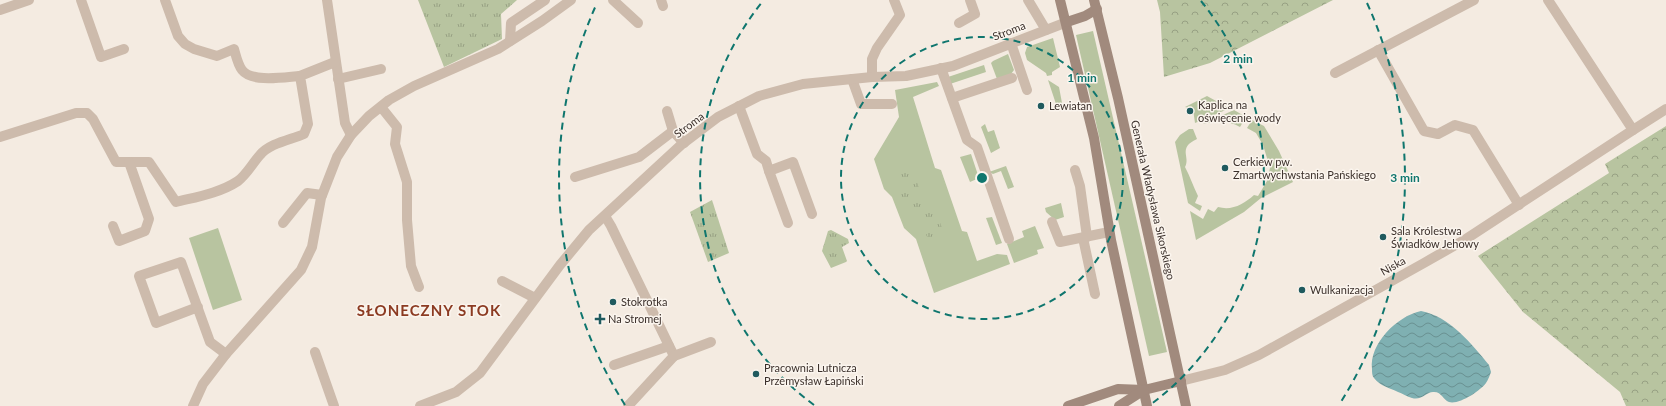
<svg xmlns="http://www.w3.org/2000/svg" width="1666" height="406" font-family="Lato,sans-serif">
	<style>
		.green { fill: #b8c4a0 }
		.forest { fill: url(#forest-crowns) }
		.park { fill: url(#park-tufts) }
		.water { fill: url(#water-waves) }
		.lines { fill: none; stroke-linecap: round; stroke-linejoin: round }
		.street { stroke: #cdbbac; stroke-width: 10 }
		.secondary { stroke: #a18a7d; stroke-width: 10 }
		.ring { fill: none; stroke: #0f766e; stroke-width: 2; stroke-dasharray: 7 5 }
		.poi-dot { fill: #1f5a5e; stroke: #fbf5ee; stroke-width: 1.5 }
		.labels { text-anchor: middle; stroke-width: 3; stroke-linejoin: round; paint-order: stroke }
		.street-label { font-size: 11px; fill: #3b302b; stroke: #fbf5ee }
		.poi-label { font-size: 11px; fill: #3b302b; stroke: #fbf5ee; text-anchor: start }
		.district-label { font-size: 15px; font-weight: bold; letter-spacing: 1px; fill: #8c3b22; stroke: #fbf5ee }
		.centre { fill: #0f766e; stroke: #fbf5ee; stroke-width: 2 }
		.ring-label { font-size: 12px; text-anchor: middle; font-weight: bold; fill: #0f766e; stroke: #fbf5ee; stroke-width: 3; stroke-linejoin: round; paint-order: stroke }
	</style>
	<defs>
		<pattern id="forest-crowns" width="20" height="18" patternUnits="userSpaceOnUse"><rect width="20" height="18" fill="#b8c4a0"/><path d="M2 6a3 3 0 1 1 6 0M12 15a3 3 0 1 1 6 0" fill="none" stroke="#97a083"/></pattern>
		<pattern id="park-tufts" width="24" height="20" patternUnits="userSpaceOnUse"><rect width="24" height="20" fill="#b8c4a0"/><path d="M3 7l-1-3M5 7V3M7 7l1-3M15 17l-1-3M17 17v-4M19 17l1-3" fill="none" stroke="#97a083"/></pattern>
		<pattern id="water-waves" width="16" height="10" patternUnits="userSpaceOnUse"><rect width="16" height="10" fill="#7fb0b2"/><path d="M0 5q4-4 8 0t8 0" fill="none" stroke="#699091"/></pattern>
	</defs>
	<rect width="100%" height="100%" fill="#f4ebe1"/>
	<g class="green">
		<polygon points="1093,31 1167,352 1149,356 1076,35"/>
		<polygon points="1053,38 1060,67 1052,72 1052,75 1047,76 1046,73 1027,60 1025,53 1027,47"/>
		<polygon points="1008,54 1014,70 1011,74 997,79 991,63 993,61"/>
		<polygon points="984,65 986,72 950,84 948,77"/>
		<polygon points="1048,80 1059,87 1062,103 1061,108 1059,108 1058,104 1056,104"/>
		<polygon points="937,82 939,86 913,97 935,168 941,170 962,231 967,232 977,261 997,254 1007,255 1010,264 934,293 916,239 904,228 892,197 884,189 874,159 899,117 895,90"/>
		<polygon points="1207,96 1227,107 1228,109 1195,123 1193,109 1185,107"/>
		<path d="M1234,110L1246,117L1240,127C1228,120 1217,121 1203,124Z"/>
		<path d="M1252,120L1264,126L1279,151L1293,182L1261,198L1244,212L1196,240L1190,211L1203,219L1208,209L1214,212L1218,207C1232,211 1244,204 1254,195L1258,196L1267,181L1270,168L1263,145L1256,133L1247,128Z"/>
		<polygon points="985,124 988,132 994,130 1000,148 991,153 981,127"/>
		<path d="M1189,129H1193L1197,139C1177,148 1191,157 1185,167C1190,176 1193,186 1198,196L1195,203L1202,206L1200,211L1188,203L1175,142L1180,135Z"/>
		<polygon points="971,154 979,178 970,182 960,157"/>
		<polygon points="1006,166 1014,187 1008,189 1001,171 993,174 989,172"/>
		<polygon points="1061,203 1064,217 1055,220 1046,212 1045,208"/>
		<polygon points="992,217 1002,243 996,245 986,218"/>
		<polygon points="1035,226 1044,248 1037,250 1038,254 1014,263 1007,244 1024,237 1022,231"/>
		<polygon points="218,228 242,300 213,310 189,238"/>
	</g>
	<g class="forest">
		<polygon points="1157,0 1333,0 1210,63 1164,77 1160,12"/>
		<polygon points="1666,126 1666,406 1626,406 1620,392 1523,312 1478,256 1609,173 1605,164"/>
	</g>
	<g class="park">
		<polygon points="418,0 517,0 501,14 502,39 444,67"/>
		<polygon points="913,172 929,213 937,213 946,240 936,244 929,242 921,221 900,200 898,174"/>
		<polygon points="712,200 729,253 708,262 690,212"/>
		<polygon points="831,230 848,239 849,243 842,247 847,261 846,262 831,268 822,251 828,231"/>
	</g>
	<path class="water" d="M1421,311C1449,316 1472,344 1489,365L1491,372C1490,375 1488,380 1486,383C1480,391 1459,405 1449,402C1443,400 1442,392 1434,392C1427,391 1422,401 1412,398C1407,397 1402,393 1398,392C1390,388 1380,386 1374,378C1372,376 1372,372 1372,369C1369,344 1397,316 1421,311Z"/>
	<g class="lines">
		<g class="street">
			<polyline points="81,0 101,57 124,49"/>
			<path d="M165,0L178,36L185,44L194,49L217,56L234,49C236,56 238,65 242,70C252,83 285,77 300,76"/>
			<polyline points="327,0 345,123 351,135"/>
			<polyline points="613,0 638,23"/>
			<polyline points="661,0 663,6"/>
			<polyline points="1028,0 1046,30"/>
			<polyline points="1548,0 1633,130"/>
			<polyline points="0,10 29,0"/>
			<polyline points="959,23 975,14 970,0"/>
			<polyline points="510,41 511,23 545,0"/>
			<polyline points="1011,43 1027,90"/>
			<polyline points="1378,50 1424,131 1438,134 1455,125 1473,130 1519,205"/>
			<polyline points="941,68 967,140 977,147 1009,239"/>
			<polyline points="1335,73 1474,0"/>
			<polyline points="872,77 872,59 877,48 900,15 894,0"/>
			<polyline points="338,79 381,69"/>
			<polyline points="852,79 861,104 892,104"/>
			<polyline points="952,98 1012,78"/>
			<polyline points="739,106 757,154 766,161 769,171 793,162 812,214"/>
			<polyline points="381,107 397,127 395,144 407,182 407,220 411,266 419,287"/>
			<polyline points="667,111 673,131 684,143"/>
			<path d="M0,137L76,113H87L93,119L116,162H149L176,202C196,197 220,193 238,181C247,174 252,164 260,155C270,143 290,140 304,134L308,124L300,76L335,62"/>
			<polyline points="1075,170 1080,186 1087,237"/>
			<polyline points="769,171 788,223"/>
			<polyline points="575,177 639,157 673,131"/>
			<polyline points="605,216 611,226 674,356 628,406"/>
			<polyline points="1052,222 1060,242 1109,232"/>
			<polyline points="283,223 307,193 322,195"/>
			<polyline points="113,226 119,241 145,231 149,219 129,162"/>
			<polyline points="1083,238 1095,294"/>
			<polyline points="502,281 535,298"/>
			<polyline points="198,307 156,323 139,276 181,262 210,342 226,354"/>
			<polyline points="315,352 334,406"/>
			<polyline points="674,356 711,342"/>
			<polyline points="614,365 669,346"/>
			<polyline points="1181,381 1225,370 1259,355 1424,263 1466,239 1633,130 1666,109"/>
			<polyline points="193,406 203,384 226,354 301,270 312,247 321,198 337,157 351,135 369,116 389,100 414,86 498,49 542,21 571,0"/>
			<polyline points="420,406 456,392 480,373 560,265 589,230 681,145 718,117 759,96 803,84 872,77 906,76 953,66 1067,22"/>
		</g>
		<g class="secondary">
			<polyline points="1060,0 1094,138 1111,240 1147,406"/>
			<polyline points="1094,0 1118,98 1186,406"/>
			<polyline points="1067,22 1085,16 1097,9"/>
			<polyline points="1068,406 1118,389 1144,390 1181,381"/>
			<polyline points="1119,406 1144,390"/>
		</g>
	</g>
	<g class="ring">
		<circle cx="982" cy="178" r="141"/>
		<path d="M814 405A282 282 0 0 1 763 1M1201 1A282 282 0 0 1 1150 405"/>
		<path d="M625 405A423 423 0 0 1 597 3M1367 3A423 423 0 0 1 1339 405"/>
	</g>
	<g class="poi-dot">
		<circle cx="1041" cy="106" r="4"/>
		<circle cx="1190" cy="111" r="4"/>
		<circle cx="1225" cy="168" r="4"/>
		<circle cx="1383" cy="237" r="4"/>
		<circle cx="1302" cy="290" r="4"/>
		<circle cx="613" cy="302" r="4"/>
		<path d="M598 313h4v4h4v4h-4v4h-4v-4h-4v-4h4z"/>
		<circle cx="756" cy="374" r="4"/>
	</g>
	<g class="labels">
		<g class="street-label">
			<text transform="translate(1009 31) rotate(-21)" y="4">Stroma</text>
			<text transform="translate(689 125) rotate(-37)" y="4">Stroma</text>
			<text transform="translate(1153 200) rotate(77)" y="4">Generała Władysława Sikorskiego</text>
			<text transform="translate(1393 266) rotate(-29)" y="4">Niska</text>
		</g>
		<g class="poi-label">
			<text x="1198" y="109">Kaplica na<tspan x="1198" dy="13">oświęcenie wody</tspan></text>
			<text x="1049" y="110">Lewiatan</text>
			<text x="1233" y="166">Cerkiew pw.<tspan x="1233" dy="13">Zmartwychwstania Pańskiego</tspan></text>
			<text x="1391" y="235">Sala Królestwa<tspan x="1391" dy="13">Świadków Jehowy</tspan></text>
			<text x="1310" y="294">Wulkanizacja</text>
			<text x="621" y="306">Stokrotka</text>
			<text x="608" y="323">Na Stromej</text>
			<text x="764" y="372">Pracownia Lutnicza<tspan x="764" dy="13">Przemysław Łapiński</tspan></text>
		</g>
		<g class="district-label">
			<text x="429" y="316">SŁONECZNY STOK</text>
		</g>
	</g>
	<circle cx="982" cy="178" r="6" class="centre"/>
	<g class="ring-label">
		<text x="1238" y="63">2 min</text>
		<text x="1082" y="82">1 min</text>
		<text x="1405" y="182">3 min</text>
	</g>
</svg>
